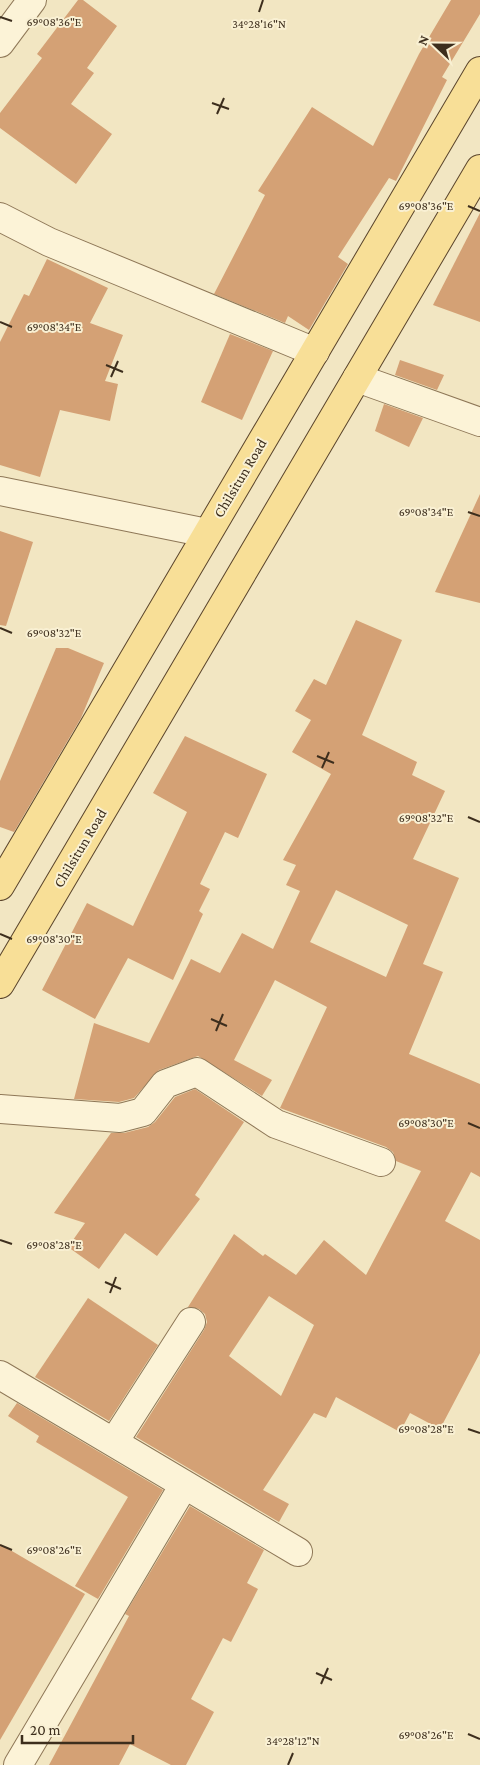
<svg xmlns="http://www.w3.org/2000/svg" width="480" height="1765" font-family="'Crimson Pro',serif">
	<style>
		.building { fill: #d4a175; fill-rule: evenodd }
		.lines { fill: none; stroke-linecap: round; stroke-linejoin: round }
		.minor-casing { stroke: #8e7757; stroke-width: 30 }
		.major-casing { stroke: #5b452c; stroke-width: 30 }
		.minor { stroke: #fcf3d7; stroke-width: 28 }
		.major { stroke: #f8df97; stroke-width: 28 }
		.ticks { fill: none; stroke: #3d2e1d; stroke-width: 2 }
		.labels { text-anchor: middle; stroke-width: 4; stroke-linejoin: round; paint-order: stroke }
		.street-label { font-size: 15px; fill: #3d2e1d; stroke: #f9f0d3 }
		.ticks-label { font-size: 12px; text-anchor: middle; fill: #3d2e1d; stroke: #f9f0d3; stroke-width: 4; stroke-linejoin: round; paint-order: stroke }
	</style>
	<rect width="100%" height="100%" fill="#f2e6c2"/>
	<g class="building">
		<polygon points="78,0 83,0 117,26 87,68 94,73 71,104 112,134 76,184 0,128 0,113 42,58 37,54"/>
		<polygon points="451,0 480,0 480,14 442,77 447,80 396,181 389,178 338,257 348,264 309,330 288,316 285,323 214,294 265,195 258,191 312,107 373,146 419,54"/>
		<polygon points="480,213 480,322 433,305"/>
		<polygon points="47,259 108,288 90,323 123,335 105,381 118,384 110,421 60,410 40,477 0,465 0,342 24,294 29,296"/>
		<polygon points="230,334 273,351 242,420 201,402"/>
		<polygon points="400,360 444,375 437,390 395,375"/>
		<polygon points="384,404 423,418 409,447 375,431"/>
		<polygon points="480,494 480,603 435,592"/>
		<polygon points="0,531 33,542 6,626 0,625"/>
		<path d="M356,620L402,640L362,735L417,762L412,775L445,791L413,859L459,878L423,964L443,972L409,1054L480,1084V1177L471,1172L445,1221L480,1240V1353L440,1429L410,1413L400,1432L336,1397L326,1418L314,1413L263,1490L289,1504L279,1522L136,1437L204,1330L207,1322L205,1314L199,1309L188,1307L234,1234L263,1256L265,1254L296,1275L324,1240L366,1275L421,1171L396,1161L393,1152L386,1147L280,1108L327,1007L275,980L234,1060L272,1080L262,1096L198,1056L159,1070L134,1098L119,1102L74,1099L94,1023L149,1043L191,959L220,973L242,933L273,949L300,891L286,885L296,865L283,860L331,774L292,752L311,720L295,711L314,679L326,685ZM336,890L408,925L386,977L310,942ZM269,1296L314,1325L281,1396L229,1356Z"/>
		<polygon points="56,648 68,648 104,663 81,718 14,832 0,827 0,781"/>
		<polygon points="185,736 267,774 238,838 225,832 200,884 210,889 199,911 203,914 173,980 128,958 95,1019 42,990 87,903 133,926 187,812 153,793"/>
		<polygon points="195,1089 244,1122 195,1195 200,1199 157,1256 125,1233 99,1269 68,1247 85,1223 54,1213 111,1133 124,1133 148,1127 155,1122 175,1097"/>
		<polygon points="88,1298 158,1345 109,1421 35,1377"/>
		<polygon points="17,1403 163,1490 98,1599 75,1586 128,1497 36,1442 39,1436 8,1416"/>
		<polygon points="190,1506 264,1550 247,1583 258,1589 231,1642 223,1638 191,1699 214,1712 186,1765 171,1765 130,1744 119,1765 49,1765 129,1616 125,1614"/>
		<polygon points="0,1544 85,1594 0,1740"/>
	</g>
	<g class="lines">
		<defs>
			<g id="minor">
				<polyline points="0,43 32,0"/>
				<polyline points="0,217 49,242 315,352"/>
				<polyline points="357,378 480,422"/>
				<polyline points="0,491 207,533"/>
				<polyline points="0,1109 120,1118 143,1112 165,1084 197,1072 276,1124 381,1162"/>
				<polyline points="0,1375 298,1552"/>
				<polyline points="114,1442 191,1322"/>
				<polyline points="18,1765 184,1485"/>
			</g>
			<g id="major">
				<polyline points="0,886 480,71"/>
				<polyline points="0,984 480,169"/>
			</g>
		</defs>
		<use href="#minor" class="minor-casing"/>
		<use href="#major" class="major-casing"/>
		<use href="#minor" class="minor"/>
		<use href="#major" class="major"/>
	</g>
	<path class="ticks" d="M259,12L263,0M0,17L12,21M212,103L229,109M217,114L224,98M468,206L480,211M0,322L12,327M106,365L123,372M111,377L118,361M468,512L480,516M0,628L12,633M317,756L334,763M322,768L329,752M468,817L480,822M0,934L12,939M211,1019L227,1026M216,1031L223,1014M468,1123L480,1128M0,1240L12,1244M105,1282L121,1289M110,1293L116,1277M468,1429L480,1433M0,1545L12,1550M316,1673L332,1680M321,1684L328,1668M468,1734L480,1739M288,1765L293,1753"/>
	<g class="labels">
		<g class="street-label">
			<text transform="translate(240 478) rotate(-59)" y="5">Chilsitun Road</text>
			<text transform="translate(80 848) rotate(-59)" y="5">Chilsitun Road</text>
		</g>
	</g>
	<g class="ticks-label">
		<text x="54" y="26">69°08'36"E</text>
		<text x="259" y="28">34°28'16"N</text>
		<text x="426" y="210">69°08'36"E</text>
		<text x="54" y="331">69°08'34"E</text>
		<text x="426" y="516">69°08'34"E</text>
		<text x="54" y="637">69°08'32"E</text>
		<text x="426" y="822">69°08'32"E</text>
		<text x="54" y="943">69°08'30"E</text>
		<text x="426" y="1127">69°08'30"E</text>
		<text x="54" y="1249">69°08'28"E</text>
		<text x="426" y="1433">69°08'28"E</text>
		<text x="54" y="1554">69°08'26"E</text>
		<text x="426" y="1739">69°08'26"E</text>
		<text x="293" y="1745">34°28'12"N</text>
	</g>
	<g transform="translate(435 45) rotate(292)" stroke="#f9f0d3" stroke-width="4" paint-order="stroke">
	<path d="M0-4L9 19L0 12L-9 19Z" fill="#3d2e1d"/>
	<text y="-8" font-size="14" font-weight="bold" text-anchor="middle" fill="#3d2e1d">N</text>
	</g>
	<path d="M22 1735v8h111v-8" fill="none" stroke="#3d2e1d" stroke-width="2.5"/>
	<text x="30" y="1735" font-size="15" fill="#3d2e1d" stroke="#f9f0d3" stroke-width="4" paint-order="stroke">20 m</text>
</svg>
